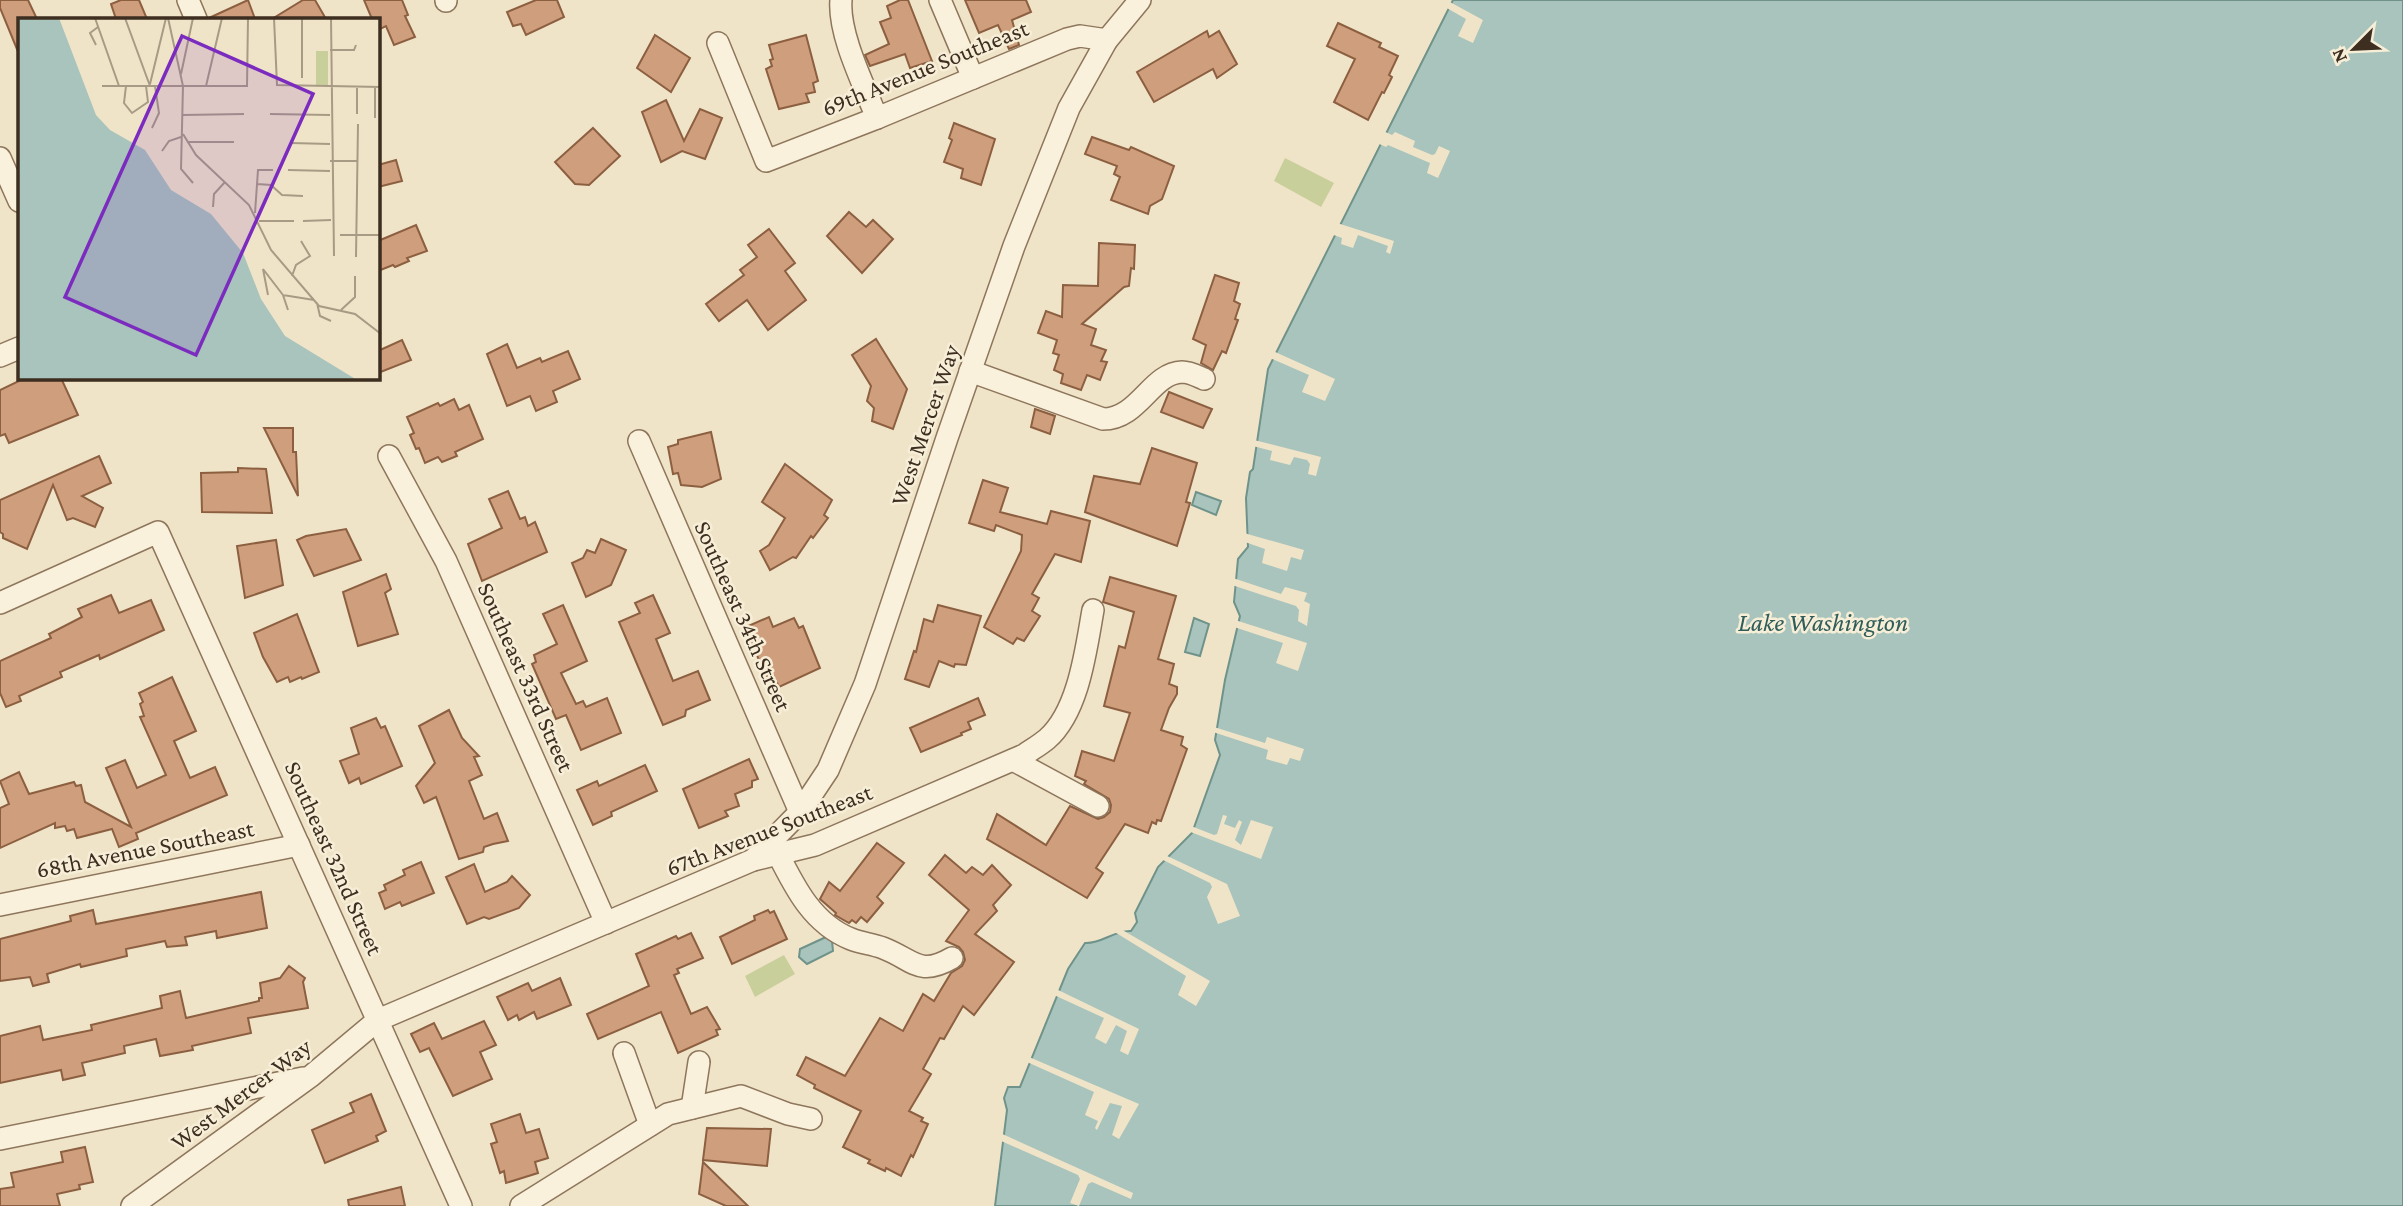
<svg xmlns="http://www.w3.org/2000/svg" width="2403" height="1206" font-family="'Crimson Pro',serif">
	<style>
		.green { fill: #c9cf9b }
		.water { fill: #a9c4bc; stroke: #6f938a; stroke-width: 2 }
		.pier { fill: #f0e4c8 }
		.building { fill: #cf9f7d; stroke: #8d5f41; stroke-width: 2 }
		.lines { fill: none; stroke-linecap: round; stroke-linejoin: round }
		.minor-casing { stroke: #8d765c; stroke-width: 24 }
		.minor { stroke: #faf1dc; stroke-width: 21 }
		.labels { text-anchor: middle; stroke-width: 5; stroke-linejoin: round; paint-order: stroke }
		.street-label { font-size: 24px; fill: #3d2e20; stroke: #f7eed8 }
		.water-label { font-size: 26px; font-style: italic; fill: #2f5d5a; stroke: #f7eed8 }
		.inset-road { fill: none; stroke: #a89b85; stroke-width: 2 }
		.view { fill: #7b2cbf; fill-opacity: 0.15; stroke: #7b2cbf; stroke-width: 3.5 }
		.inset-edge { fill: none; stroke: #3d2e20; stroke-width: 3.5 }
	</style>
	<rect width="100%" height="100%" fill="#f0e4c8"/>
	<g class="green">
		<polygon points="1285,158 1334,183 1321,207 1274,181"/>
		<polygon points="784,955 795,974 755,997 745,976"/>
	</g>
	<g class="water">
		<path d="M1453,0H2403V1206H995L1007,1110L1004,1098L1008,1087H1020L1068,969L1085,943C1102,944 1114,930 1131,931L1137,922L1135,913L1158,867L1192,833L1220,755L1215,740L1225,680L1240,616L1234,602L1238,559L1248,547L1246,498L1250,472L1253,469L1268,369Z"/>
		<polygon points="1196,492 1221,501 1216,515 1192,505"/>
		<polygon points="1194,618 1209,624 1200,656 1185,652"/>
		<polygon points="826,937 832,941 833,951 807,964 799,957 800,949"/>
	</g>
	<g class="pier">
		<polygon points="1448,1 1483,20 1473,43 1458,36 1466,19 1445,7"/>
		<polygon points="1383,131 1392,135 1395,132 1415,141 1413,147 1432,155 1435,154 1439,146 1450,151 1438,178 1427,173 1430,163 1388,145 1386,147 1377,143"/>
		<polygon points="1337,223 1394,241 1390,254 1386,252 1388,246 1358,235 1353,248 1341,244 1342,238 1331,234"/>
		<polygon points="1273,351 1335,379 1325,401 1302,392 1309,375 1270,358"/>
		<polygon points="1254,440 1321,457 1316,476 1308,474 1310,464 1307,460 1294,457 1290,465 1270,460 1272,451 1253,446"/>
		<polygon points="1244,533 1304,550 1301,560 1291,557 1287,571 1262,563 1265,549 1245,542"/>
		<polygon points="1233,578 1281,594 1285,587 1307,593 1304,601 1310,604 1307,626 1298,621 1299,610 1296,606 1232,585"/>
		<polygon points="1235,620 1307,643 1298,671 1276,663 1283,643 1234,627"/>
		<polygon points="1214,727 1265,743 1267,737 1304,749 1300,761 1290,758 1287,765 1266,759 1268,750 1213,732"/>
		<polygon points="1223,815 1227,816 1224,824 1235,828 1239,820 1242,822 1235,840 1241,845 1251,820 1273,827 1261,859 1188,831 1191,826 1214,835 1217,834"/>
		<polygon points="1165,855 1227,884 1240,916 1218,924 1207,897 1212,887 1210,883 1161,859"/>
		<polygon points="1119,928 1210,981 1196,1006 1178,995 1186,976 1113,931"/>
		<polygon points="1056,989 1139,1029 1128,1055 1120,1051 1127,1031 1116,1025 1106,1044 1095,1038 1104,1018 1054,995"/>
		<polygon points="1029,1057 1139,1104 1119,1139 1112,1135 1122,1106 1110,1103 1097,1130 1095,1128 1098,1121 1085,1115 1094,1092 1027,1062"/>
		<polygon points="1000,1133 1133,1193 1131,1199 1092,1182 1088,1184 1079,1206 1070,1203 1080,1179 1078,1175 999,1140"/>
	</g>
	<g class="building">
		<polygon points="0,0 28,0 37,19 19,19 19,54 0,8"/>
		<polygon points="121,0 139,0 147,19 116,19 111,4"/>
		<polygon points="248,0 255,19 209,19 209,18"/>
		<polygon points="303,0 315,0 326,19 272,19"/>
		<polygon points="364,0 402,0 408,15 405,16 415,37 394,45 386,26 378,30 378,19 372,19"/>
		<polygon points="536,0 557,0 564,17 526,35 521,24 513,26 507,12"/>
		<polygon points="900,0 908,0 932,61 910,68 905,54 870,66 865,55 889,44 880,22 891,18 887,6"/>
		<polygon points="965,0 1026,0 1031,12 1012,20 1019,45 1009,49 998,25 979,33"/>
		<polygon points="1338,23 1381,43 1379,47 1398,56 1389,75 1392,77 1384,93 1382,92 1368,120 1334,102 1355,59 1327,46"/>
		<polygon points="1207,31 1209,37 1219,31 1237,64 1217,78 1213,69 1154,102 1137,72"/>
		<polygon points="655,35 690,58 671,92 637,68"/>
		<polygon points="806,35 818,81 813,83 815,92 806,94 809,102 779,109 766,69 772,66 770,60 773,59 769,45"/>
		<polygon points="666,100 684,141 700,109 722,118 705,159 682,151 661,162 642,112"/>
		<polygon points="954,123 995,139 981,185 961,178 963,169 944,162 952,140 949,138"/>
		<polygon points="593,128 620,156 589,185 575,184 555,162"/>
		<polygon points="1092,137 1129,150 1131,147 1174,166 1162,199 1150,206 1148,214 1111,200 1120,177 1114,174 1117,166 1085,154"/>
		<polygon points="396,160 402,181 378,187 378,165"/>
		<polygon points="849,212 866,227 873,220 893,239 862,273 827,236"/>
		<polygon points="416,225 427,251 407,258 409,261 395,267 393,265 378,271 378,241"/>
		<polygon points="769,229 795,263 785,271 806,300 768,330 747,300 719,321 706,304 744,275 740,270 757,257 748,245"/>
		<polygon points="1099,243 1135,245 1134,269 1131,268 1129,286 1124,287 1082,324 1096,329 1091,345 1106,350 1101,361 1107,362 1100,380 1087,375 1081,390 1061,383 1063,374 1054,370 1059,355 1053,353 1057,340 1038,333 1046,311 1062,317 1063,285 1098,286"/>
		<polygon points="1215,275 1239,283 1234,301 1240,304 1235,319 1238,320 1226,353 1222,351 1213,370 1201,363 1206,345 1193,339"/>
		<polygon points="876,339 907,389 893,429 872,421 874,408 867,401 871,386 852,355"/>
		<polygon points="402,340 411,360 378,373 378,351"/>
		<polygon points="507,344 517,368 540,358 542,362 568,351 580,379 553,391 557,402 536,411 530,396 507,406 487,354"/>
		<polygon points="25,378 61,378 78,415 9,443 5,434 0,436 0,390"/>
		<polygon points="1169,392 1212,409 1203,428 1161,412"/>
		<polygon points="454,399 459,410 469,405 483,439 455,452 457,456 442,462 438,457 425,463 419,448 416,449 410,435 414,433 407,417 438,403 440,406"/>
		<polygon points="1035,409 1055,416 1050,434 1031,427"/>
		<polygon points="264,428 293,428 293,452 296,452 298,496"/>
		<polygon points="711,432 721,479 702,487 681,485 678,473 673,474 668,447 678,444 678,440"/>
		<polygon points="1152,448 1197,463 1186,502 1190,503 1177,546 1085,512 1094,476 1140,484"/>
		<polygon points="99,456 111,483 82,496 103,508 95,527 73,518 67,520 53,485 27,549 3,538 3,534 0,532 0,500"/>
		<polygon points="785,464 832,500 824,515 828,518 813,538 811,536 796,558 793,557 770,570 760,551 769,545 785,518 762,502"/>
		<polygon points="238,468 266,469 272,513 202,512 201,473 238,472"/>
		<polygon points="983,480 1008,488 1000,512 1047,524 1051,511 1090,521 1081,562 1055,554 1032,594 1039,598 1032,611 1040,616 1024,641 1017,638 1013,644 984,627 1021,551 1022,535 996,525 994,531 969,523"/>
		<polygon points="508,491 520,519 525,517 528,526 535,522 547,552 482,581 468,544 502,528 489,499"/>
		<polygon points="346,529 361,560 314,576 297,540 306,536"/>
		<polygon points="601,539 626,550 611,585 586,597 572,563 583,558 587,550 595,553"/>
		<polygon points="276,540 283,585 245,598 237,546"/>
		<polygon points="386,574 391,589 385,593 398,634 358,646 343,592"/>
		<polygon points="1110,577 1176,596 1158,659 1174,664 1169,684 1177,687 1177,694 1169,708 1161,730 1183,737 1181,745 1187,749 1161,821 1157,820 1156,824 1152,822 1148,833 1125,824 1096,868 1103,873 1087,898 987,839 997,814 1046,845 1070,806 1098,819 1104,817 1110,812 1111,805 1109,799 1084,784 1086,781 1075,776 1082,751 1114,761 1130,713 1104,706 1119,646 1125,648 1134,612 1103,602"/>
		<polygon points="111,595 119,613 151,600 164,630 100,659 99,655 60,672 62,677 19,696 21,701 6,707 0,693 0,661 51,638 49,634 82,617 78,609"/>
		<polygon points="653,595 670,633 656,639 673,681 698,671 710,700 686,710 685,716 663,725 619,622 640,613 635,603"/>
		<polygon points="563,605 587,661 561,673 576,704 583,701 586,707 607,698 621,733 581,750 566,715 556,719 532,664 536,662 534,655 557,644 543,614"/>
		<polygon points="938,605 981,616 966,665 955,664 954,667 939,661 929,687 905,679 914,651 916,652 924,619 933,622"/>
		<polygon points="297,614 319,672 302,679 301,677 290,682 288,677 277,682 263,657 254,633"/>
		<polygon points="769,617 773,627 794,618 799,628 803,626 820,668 779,687 773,675 766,676 756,653 753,654 746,639 750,637 746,627"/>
		<polygon points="172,677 196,731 174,741 190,778 215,767 227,795 136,833 138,839 119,847 112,829 77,838 74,829 67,831 65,826 55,828 55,823 0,848 0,808 9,804 0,781 19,772 29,794 74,782 76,786 81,785 85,802 131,827 106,768 125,760 137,788 166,775 140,717 144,716 140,704 143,702 139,693"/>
		<polygon points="978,698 985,715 968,722 971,729 961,733 962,735 921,752 910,728"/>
		<polygon points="449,710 462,738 479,756 474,757 482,775 469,781 484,819 497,813 508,841 493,844 484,847 483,852 459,859 436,797 424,803 416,786 435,763 419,726"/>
		<polygon points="376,718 381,728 385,726 402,766 361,784 359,778 349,783 340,761 359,754 351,728"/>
		<polygon points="749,759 758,779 752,781 752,787 735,794 739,806 725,811 728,816 699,828 683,789"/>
		<polygon points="645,765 657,791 611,812 612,816 593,825 577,790 597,781 599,786"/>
		<polygon points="877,843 904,863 877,897 883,903 867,922 861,917 856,923 852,920 849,923 835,915 836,913 820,899 829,882 840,891"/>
		<polygon points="945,855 966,873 972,867 983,875 992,865 1011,885 993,905 997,911 975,934 1014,962 974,1015 963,1006 944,1039 940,1038 923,1069 931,1074 909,1111 923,1118 921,1121 928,1124 913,1157 911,1155 901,1176 886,1168 885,1171 868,1163 870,1160 843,1147 861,1111 814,1088 815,1085 797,1075 806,1057 845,1076 880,1018 903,1031 923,994 934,1001 951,973 962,966 965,960 963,952 959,947 946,941 969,910 929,875"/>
		<polygon points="421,862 434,893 402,906 400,902 385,909 379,893 386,890 384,885 405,875 403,870"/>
		<polygon points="474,864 485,892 507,882 512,876 530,895 519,908 489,919 484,917 467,924 446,877"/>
		<polygon points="261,892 267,928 217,938 216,931 185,937 187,945 167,947 165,941 126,949 127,956 81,967 80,964 47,974 49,982 33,986 30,977 0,981 0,939 71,921 70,916 93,910 96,924"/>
		<polygon points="768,910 770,913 774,911 787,939 732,964 720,937 755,920 754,916"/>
		<polygon points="691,933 703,958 677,969 679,973 674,975 691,1014 707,1007 720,1029 716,1030 718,1035 678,1053 661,1012 598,1039 587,1014 649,986 636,954 676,936 678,939"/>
		<polygon points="289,966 305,978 303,982 308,1008 248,1018 251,1033 192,1046 193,1050 160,1056 156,1039 124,1046 125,1053 82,1063 85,1075 63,1080 61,1070 0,1083 0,1036 40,1026 43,1040 92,1030 91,1025 162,1008 160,996 180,991 186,1018 259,1001 259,998 262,998 260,983 280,978"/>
		<polygon points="560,978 571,1005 537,1019 534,1012 519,1020 517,1015 508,1020 497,997 528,983 532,991"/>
		<polygon points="484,1021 496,1045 480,1052 492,1079 453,1096 429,1048 420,1052 411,1034 434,1023 442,1039"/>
		<polygon points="371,1094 386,1131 376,1136 378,1141 325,1163 312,1130 354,1112 350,1103"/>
		<polygon points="520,1114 526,1133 539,1129 548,1158 535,1162 538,1173 506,1183 504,1171 500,1173 491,1144 497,1142 491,1124"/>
		<polygon points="707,1128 771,1129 767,1166 703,1160"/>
		<polygon points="85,1147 93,1182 79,1185 80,1189 57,1194 60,1206 0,1206 0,1189 14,1187 11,1173 63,1162 61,1152"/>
		<polygon points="703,1162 748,1206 726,1206 699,1194"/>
		<polygon points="401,1187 405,1206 349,1206 348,1200"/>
	</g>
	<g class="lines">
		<defs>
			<g id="minor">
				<polyline points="188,0 196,19"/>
				<polyline points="446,0 446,1"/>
				<path d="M841,0C838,34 864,85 877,118"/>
				<polyline points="940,0 973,78"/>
				<polyline points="718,43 766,161 877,118 1067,39 1080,36 1107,40"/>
				<polyline points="0,158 19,201"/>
				<polyline points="0,356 19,348"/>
				<path d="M970,371L1103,419C1139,419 1151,373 1182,372C1190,372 1197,376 1204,379"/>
				<polyline points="639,441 800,812"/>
				<polyline points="389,456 446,561 606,923"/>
				<polyline points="0,603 158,532 461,1206"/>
				<polyline points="1013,760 1098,806"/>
				<path d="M778,854C795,888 813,924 851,939C861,943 872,944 883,948C914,960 919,977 952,958"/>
				<polyline points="753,860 800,812 828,770 865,684 947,438 1014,246 1069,108 1107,40 1140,0"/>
				<polyline points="0,905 299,845"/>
				<polyline points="624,1053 650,1125"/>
				<polyline points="692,1108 699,1062"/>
				<polyline points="0,1139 303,1078"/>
				<path d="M132,1206L311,1076L378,1020L753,860L815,845L1024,755C1031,750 1040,745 1047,739C1079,711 1086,649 1093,610"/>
				<polyline points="521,1206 668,1114 741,1096 788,1114 811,1119"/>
			</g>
		</defs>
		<use href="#minor" class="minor-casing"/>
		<use href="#minor" class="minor"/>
	</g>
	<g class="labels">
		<g class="street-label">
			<text transform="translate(925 68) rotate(-22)" y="8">69th Avenue Southeast</text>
			<text transform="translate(925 425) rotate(-71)" y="8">West Mercer Way</text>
			<text transform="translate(743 616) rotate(66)" y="8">Southeast 34th Street</text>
			<text transform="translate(526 677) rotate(66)" y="8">Southeast 33rd Street</text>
			<text transform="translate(769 830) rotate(-21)" y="8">67th Avenue Southeast</text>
			<text transform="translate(145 849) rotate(-11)" y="8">68th Avenue Southeast</text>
			<text transform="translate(334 858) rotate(66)" y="8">Southeast 32nd Street</text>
			<text transform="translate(241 1094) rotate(-37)" y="8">West Mercer Way</text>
		</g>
		<g class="water-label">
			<text x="1823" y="631">Lake Washington</text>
		</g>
	</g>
	<g transform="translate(18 18)">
		<rect width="362" height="362" fill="#f0e4c8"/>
		<path d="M298,33H310V67H298Z" fill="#c9cf9b"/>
		<path d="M0,0H41L78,97L92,112L127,132L153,172L193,196L225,235L243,281L267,318L339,362H0Z" fill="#a9c4bc"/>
		<path class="inset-road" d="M77,0L101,68M107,0L132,68M150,0L165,68L163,151L175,165M256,0L259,67L363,69M313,0L316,238M78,27L72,15L80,9M312,32H336L338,27M163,56L175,0M284,60V0M132,66L148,0M84,68H229L230,0M108,68L106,85L114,95L130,84L128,68M188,68L204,0M252,96L312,97M339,96V70M165,97L226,96M357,100V69M134,110L141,95L137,68M165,116L178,137L231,187L253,232L301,288L337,296L363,316M169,124H216M273,125L312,126M144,133L151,123L163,119M312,143H340M270,152L312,153M239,166L253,167L264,177L285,178M195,189L196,176L207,164M237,195L240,152H255M241,203H276M285,203L313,202M322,217H363M338,239L340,106M274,258L278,247L292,238L283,223M250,277L245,251L265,277M299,285L302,298L313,303M270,292L265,277L296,282M323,292L337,279V258"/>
		<path class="view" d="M164,18L295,76L178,337L47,279Z"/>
		<rect width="362" height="362" class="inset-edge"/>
	</g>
	<g transform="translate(2354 49) rotate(246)" stroke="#f7eed8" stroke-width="5" paint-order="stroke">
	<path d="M0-5L12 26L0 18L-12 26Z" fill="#3d2e20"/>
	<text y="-10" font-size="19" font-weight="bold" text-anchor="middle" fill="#3d2e20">N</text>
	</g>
</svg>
